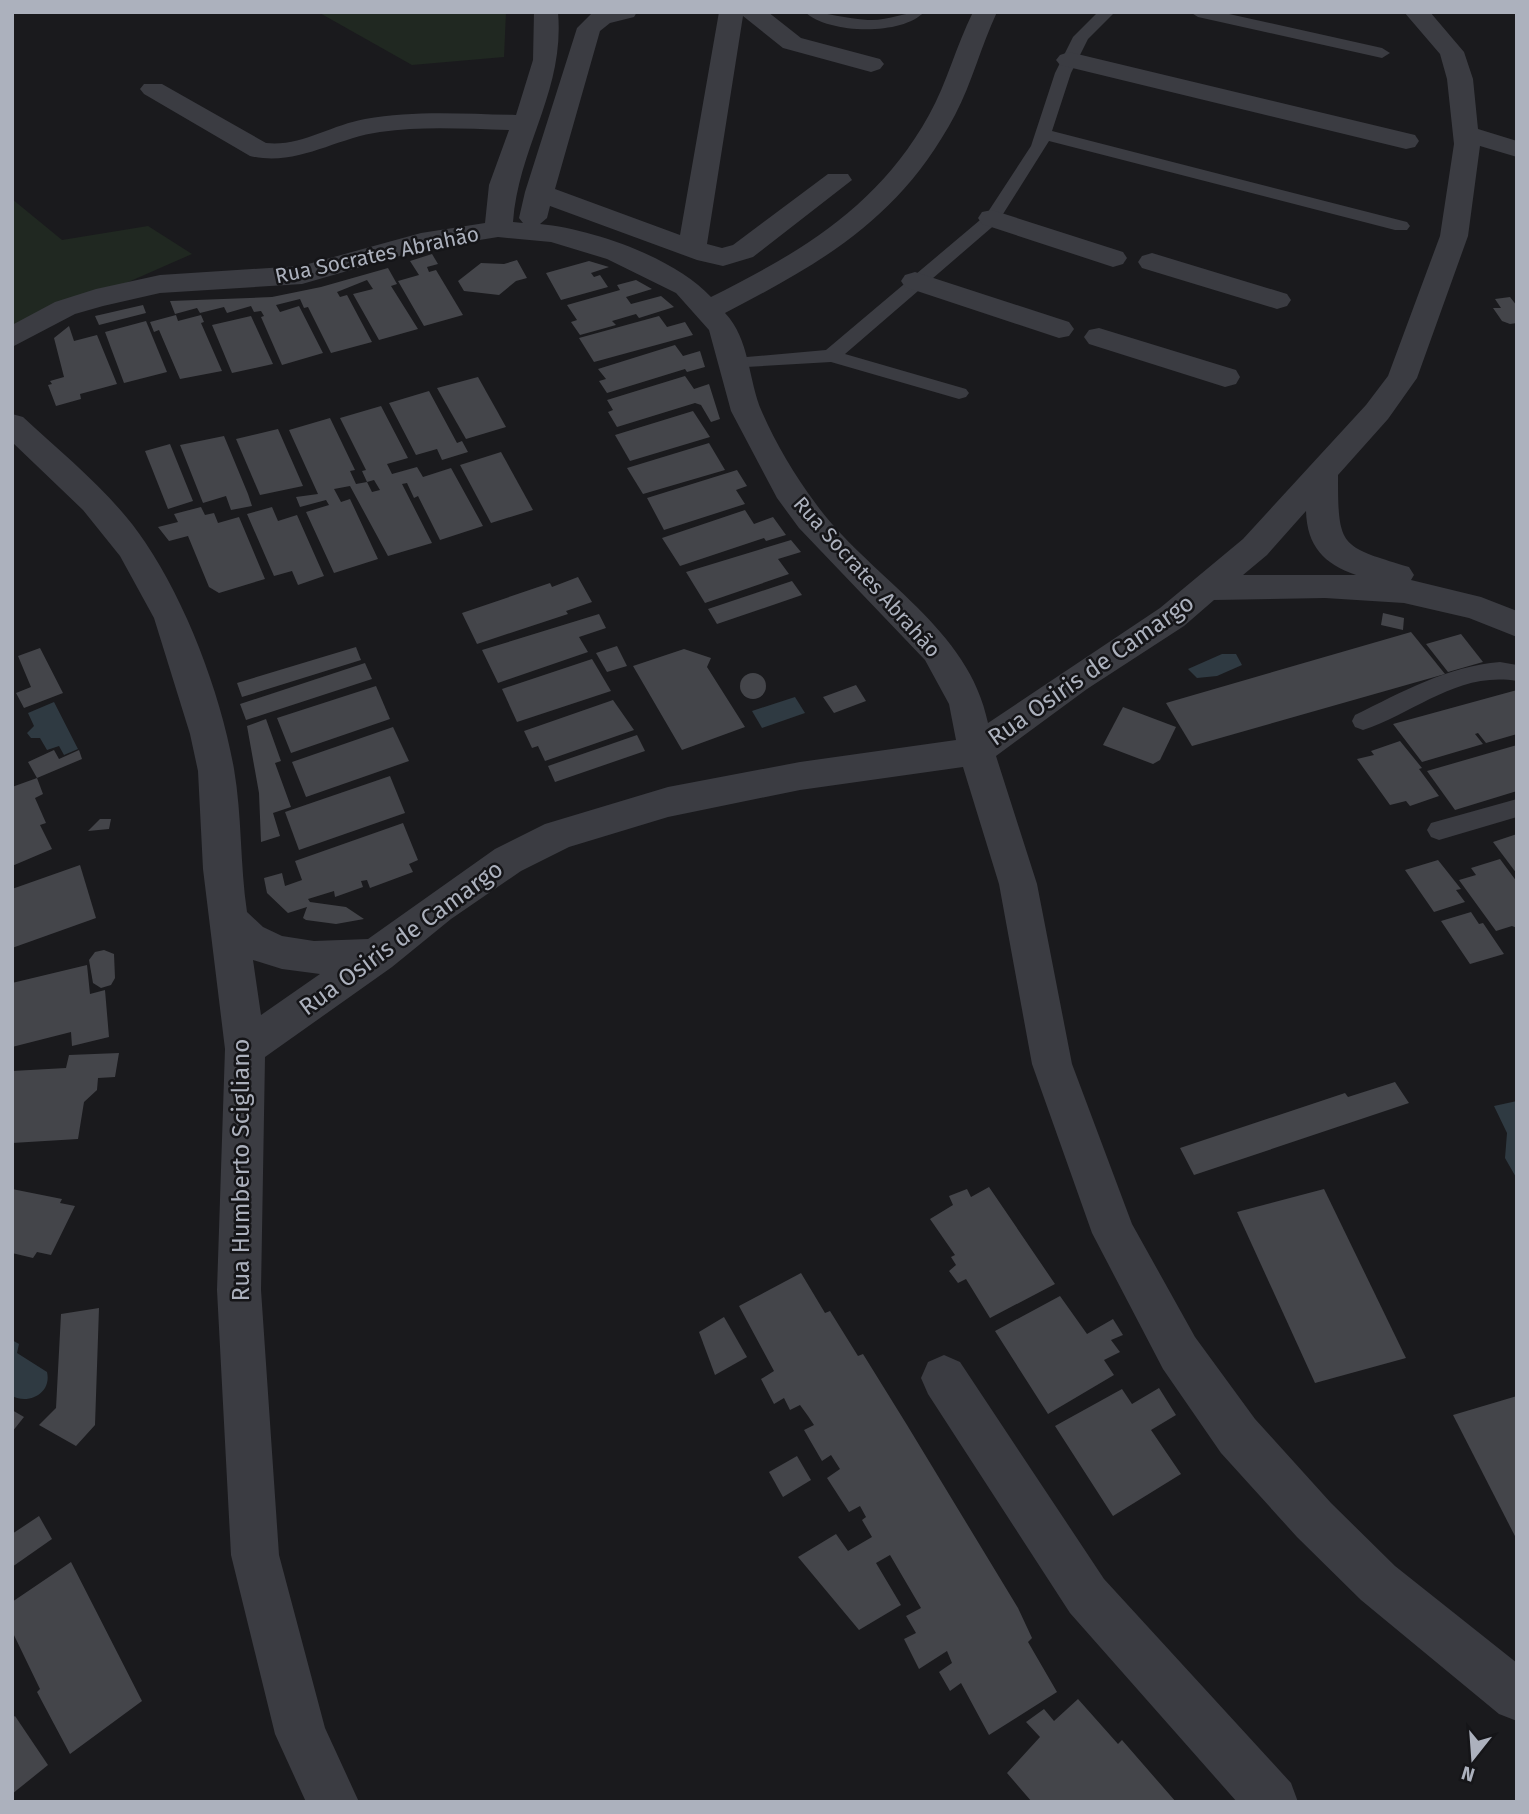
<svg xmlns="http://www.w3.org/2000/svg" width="1529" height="1814" font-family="'Fira Sans',sans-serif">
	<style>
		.green { fill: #202821 }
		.water { fill: #2f3a42 }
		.building { fill: #44454a }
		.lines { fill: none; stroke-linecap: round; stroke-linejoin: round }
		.service { fill: #3b3c42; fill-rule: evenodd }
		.minor { fill: #3b3c42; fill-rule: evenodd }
		.labels { text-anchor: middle; stroke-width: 5; stroke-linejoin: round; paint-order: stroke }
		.far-street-label { font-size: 21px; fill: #acb1bd; stroke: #151518 }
		.street-label { font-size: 24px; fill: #acb1bd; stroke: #151518 }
	</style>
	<rect width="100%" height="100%" fill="#1a1a1d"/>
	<g class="green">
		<polygon points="318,12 506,12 504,57 412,65"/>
		<polygon points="12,199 62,240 148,226 192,254 12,333"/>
	</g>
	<g class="water">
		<polygon points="1222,654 1236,654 1242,665 1217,676 1197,678 1188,669"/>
		<polygon points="795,697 805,713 762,728 752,711"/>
		<polygon points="54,702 78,749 64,755 59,746 47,750 40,738 31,738 27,733 34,726 28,713"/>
		<polygon points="1517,1101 1517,1179 1505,1158 1507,1133 1494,1106"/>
		<path d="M12,1340L19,1344L17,1353L47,1372C52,1393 29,1405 12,1396Z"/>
	</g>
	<g class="building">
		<polygon points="432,254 438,264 427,267 429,272 436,270 463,315 424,326 398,281 419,275 410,261"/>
		<polygon points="517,260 527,278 516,281 499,295 464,291 458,281 481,263 504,264"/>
		<polygon points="589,261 609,267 591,273 594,277 600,275 608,287 561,300 546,273"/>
		<polygon points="388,268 397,284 391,286 418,329 379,340 353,294 373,289 367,280 337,292 340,297 347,295 372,342 331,353 308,307 304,308 300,299 276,305 280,312 299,306 323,353 282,365 261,317 264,316 261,311 254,312 251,306 227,313 224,307 200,313 197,308 175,314 170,301 272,297 321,287"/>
		<polygon points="636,280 652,289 626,297 631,304 661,296 674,307 639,318 636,314 612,321 616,325 580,335 571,322 577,320 567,305 620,290 617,285"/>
		<polygon points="1510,297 1517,306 1517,323 1510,324 1502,321 1493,308 1501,308 1495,299"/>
		<polygon points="143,305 146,313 99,325 95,316"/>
		<polygon points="176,315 178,321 201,315 204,322 201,323 222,371 180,379 159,330 154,332 150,322"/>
		<polygon points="251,316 273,364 232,373 212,325"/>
		<polygon points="659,316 667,327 685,322 693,335 594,362 579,338"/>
		<polygon points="146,321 167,372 124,383 105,332"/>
		<polygon points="69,326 74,341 97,335 117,384 80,394 81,399 56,406 48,385 52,384 50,381 64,377 54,338"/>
		<polygon points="675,345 683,356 700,351 705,367 687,372 685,369 607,393 599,381 606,379 598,369"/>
		<polygon points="685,376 694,389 709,384 720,419 711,422 701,405 695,403 617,427 608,412 613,410 607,400"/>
		<polygon points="478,377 506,427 466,439 437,388"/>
		<polygon points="429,391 457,443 462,441 468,452 442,460 437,449 416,455 389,403"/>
		<polygon points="381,406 408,458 387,464 392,474 417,467 423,477 451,468 483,526 440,540 418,496 414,498 407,483 402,484 432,543 388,556 350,486 334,489 341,502 350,499 378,559 334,573 306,512 329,505 326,500 300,507 296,497 318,494 289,430 330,418 355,470 350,471 356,484 367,482 372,492 380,490 374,480 367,482 362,471 366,470 340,418"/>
		<polygon points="693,411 710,437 630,461 615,435"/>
		<polygon points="278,429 303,486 260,495 236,439"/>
		<polygon points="224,436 248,494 252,506 231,510 226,496 203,503 180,445"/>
		<polygon points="709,443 725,470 643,494 627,468"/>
		<polygon points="170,444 193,501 168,509 145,451"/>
		<polygon points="501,452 533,510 491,523 460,465"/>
		<polygon points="737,470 747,486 736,490 745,504 664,530 647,498"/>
		<polygon points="201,507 205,515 214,513 218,523 239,517 265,579 219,593 209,587 188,536 169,541 158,527 178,522 174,514"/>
		<polygon points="272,507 278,521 297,515 324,576 298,585 292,571 274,576 247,514"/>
		<polygon points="745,510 754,524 773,517 786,535 766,541 764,538 680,566 662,538"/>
		<polygon points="791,540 801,552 778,559 789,574 705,603 686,572"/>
		<polygon points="578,577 592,602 566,611 568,614 477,644 462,613 550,583 552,587"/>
		<polygon points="792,581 802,595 717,624 708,609"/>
		<polygon points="1383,613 1404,618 1403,630 1381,625"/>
		<polygon points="599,614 606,628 579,637 588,652 498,683 482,650"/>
		<polygon points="1411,632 1445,674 1192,746 1166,703"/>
		<polygon points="1461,634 1483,662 1448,672 1426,644"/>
		<polygon points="617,646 627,666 607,672 596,653"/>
		<polygon points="356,647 361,660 242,697 237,683"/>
		<polygon points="40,648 63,693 24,708 16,693 31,687 18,656"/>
		<polygon points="684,649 711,658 707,667 745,727 682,750 633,666"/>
		<polygon points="592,659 611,691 517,722 502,689"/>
		<polygon points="365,663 372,679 246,720 240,704"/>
		<circle cx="753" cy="686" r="13"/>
		<polygon points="856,685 866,701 834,713 823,697"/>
		<polygon points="376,686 390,719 291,753 277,718"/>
		<polygon points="1517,690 1517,734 1486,743 1478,733 1475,734 1483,744 1422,762 1393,724"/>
		<polygon points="613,700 634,730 545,761 538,746 532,748 524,731"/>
		<polygon points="1123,707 1176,727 1160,760 1153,764 1103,745"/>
		<polygon points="266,719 281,761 275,763 291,807 273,813 280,836 261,842 259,793 247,726"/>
		<polygon points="393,727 409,761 306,797 292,762"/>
		<polygon points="637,735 645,751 555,782 548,766"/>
		<polygon points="1400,741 1422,768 1419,769 1439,796 1410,806 1406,801 1390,805 1357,759 1374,755 1371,751"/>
		<polygon points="1517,745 1517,791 1455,810 1427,771"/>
		<polygon points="54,750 59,759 79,750 82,759 37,778 28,762"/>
		<polygon points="390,776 405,813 299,850 285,812"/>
		<polygon points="37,778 43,794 35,798 46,823 40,825 52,849 12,866 12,787"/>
		<polygon points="100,819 111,819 109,829 88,831"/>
		<polygon points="403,823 418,860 409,864 413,872 370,888 367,880 361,881 363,887 335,897 334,891 308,899 310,902 346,907 364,919 336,924 306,920 303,918 307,907 288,913 267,893 264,878 282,873 285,886 302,880 295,861"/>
		<polygon points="1517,834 1517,874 1493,842"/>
		<polygon points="1500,859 1517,882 1517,928 1512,926 1496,931 1459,880 1476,875 1471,868"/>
		<polygon points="1438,860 1461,889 1456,890 1465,902 1434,912 1405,870"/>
		<polygon points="80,865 96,918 12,948 12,889"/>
		<polygon points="1471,912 1479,924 1483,923 1504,954 1470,964 1441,921"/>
		<polygon points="104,950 114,954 115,978 111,985 101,988 93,983 89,960 95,952"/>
		<polygon points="87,965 90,994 105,990 109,1037 72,1046 71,1032 12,1047 12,983"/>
		<polygon points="119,1053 115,1077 98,1078 97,1090 84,1102 78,1139 12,1143 12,1071 66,1068 69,1055"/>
		<polygon points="1395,1082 1409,1103 1194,1175 1180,1148 1345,1093 1348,1097"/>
		<polygon points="989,1187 1055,1284 990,1318 966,1279 958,1283 949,1271 956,1265 951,1257 955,1255 930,1219 953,1205 949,1196 967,1189 971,1197"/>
		<polygon points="12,1189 62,1199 60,1203 75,1206 51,1255 37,1252 33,1258 12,1253"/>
		<polygon points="1324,1189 1406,1358 1315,1383 1237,1212"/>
		<polygon points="801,1273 825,1313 830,1311 858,1356 863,1354 907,1425 1018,1608 1032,1638 1028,1642 1057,1692 989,1735 961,1683 950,1691 939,1672 952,1663 947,1651 919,1669 904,1639 916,1633 906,1616 921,1608 890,1555 876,1563 901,1605 859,1630 798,1557 836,1534 848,1551 872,1537 862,1520 866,1517 860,1506 849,1512 827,1478 840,1469 831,1455 822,1461 804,1430 814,1425 808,1416 800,1405 790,1410 784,1398 774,1404 761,1379 774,1371 739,1306"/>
		<polygon points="1060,1296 1087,1334 1113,1319 1123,1335 1111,1340 1120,1352 1104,1360 1114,1375 1048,1414 995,1331"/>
		<polygon points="99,1308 95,1425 76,1446 39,1425 56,1408 61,1314"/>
		<polygon points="724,1317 747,1357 715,1375 699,1332"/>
		<polygon points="1159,1388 1176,1415 1151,1430 1181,1474 1113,1516 1055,1426 1122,1389 1132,1404"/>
		<polygon points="1517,1396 1517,1540 1453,1415"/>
		<polygon points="12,1410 24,1417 12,1432"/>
		<polygon points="797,1456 811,1480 783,1497 769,1472"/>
		<polygon points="39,1516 52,1539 12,1567 12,1534"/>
		<polygon points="71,1562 142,1701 70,1754 37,1692 40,1689 12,1631 12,1602"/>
		<polygon points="1078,1699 1118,1744 1122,1740 1176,1802 1032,1802 1007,1773 1040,1737 1026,1722 1044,1709 1054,1721"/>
		<polygon points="15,1716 48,1765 12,1794 12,1718"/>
	</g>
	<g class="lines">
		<g class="service">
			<path d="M805,12C827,12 846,19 868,20C888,21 904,12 924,12C902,36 828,34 805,12Z"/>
			<polygon points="1098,12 1115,12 1088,39 1071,73 1052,131 1407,222 1410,226 1407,230 1395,230 1049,141 998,222 845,354 966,389 969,393 966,397 959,399 831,362 728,368 725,364 728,360 735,358 826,350 986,215 1031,146 1055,73 1073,37"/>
			<polygon points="1190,12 1220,12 1382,48 1390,53 1382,58 1198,17"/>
			<path d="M1500,662L1517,665V681C1458,671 1415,713 1363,730L1355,727L1352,721L1355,715C1402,692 1448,666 1500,662Z"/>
			<polygon points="1517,799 1517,817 1439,840 1431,837 1427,830 1431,823"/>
		</g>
		<g class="minor">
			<path d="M534,12H558C565,91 519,145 513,222L523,223L519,218L525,192L577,28L592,13L637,12L634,17L610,23L600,31L555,189L680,235L719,12H768L801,38L880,59L884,64L880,69L871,72L783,48L743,16L707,244L722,248L733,245L828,174H848L852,180L753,257L723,266L697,260L550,206L547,218L540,224C593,229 675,258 711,297C801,252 878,207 929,115C947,83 956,46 973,12H997C981,46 972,83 955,115C900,218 825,261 725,313C750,339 748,380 762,412C776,444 795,476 816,504C870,578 969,627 988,723L1160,608L1243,539L1366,405L1388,376L1440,236L1454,144L1447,79L1440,54L1404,12H1430L1464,52L1473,79L1478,129L1517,141V157L1480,146L1468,236L1417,378L1388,419L1338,475C1338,548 1340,546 1409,567L1414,575L1411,580L1481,597L1517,611V637L1469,618L1404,603L1325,598L1214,600L1184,626L1087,689L996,756L1037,884L1072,1064L1132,1224L1195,1337L1255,1419L1331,1503L1395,1566L1517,1663V1721L1499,1714L1361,1600L1297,1537L1221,1453L1163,1369L1092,1233L1032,1064L999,884L963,767L800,790L668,817L569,847L521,871L451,919L392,967L265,1057L261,1290L279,1555L325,1728L359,1802H306L275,1734L231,1555L217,1290L225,1049L203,869L198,771L190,734L154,618L120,556L83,510L12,442V414L23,417C65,456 113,494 145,542C187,604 221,695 234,769C242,815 240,865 247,912L263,927L282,936L314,941L368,939L495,849L545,824L668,787L800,762L956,740L949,704L925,660L799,528L777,498L731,411L709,330L676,293L607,259L551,242L498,237L424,249L302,284L160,293L103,306L75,314L12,347V325L55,302L96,289L160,275L301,266L421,233L485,223L489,185L509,130C466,129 423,126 380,132C335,138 297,167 250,156L144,94L140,89L144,84H162L266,143C300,147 331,125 365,119C415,110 466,114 516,115L533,60ZM1306,511C1307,546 1324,564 1356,575H1243L1267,555ZM253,960L282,969L320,974L261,1015Z"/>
			<polygon points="1069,52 1415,135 1419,141 1415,147 1406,149 1060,65 1056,60 1060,55"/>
			<polygon points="992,210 1123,252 1127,258 1123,264 1113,267 982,224 978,218 982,212"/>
			<polygon points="1152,253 1287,294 1291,300 1287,306 1277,309 1142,268 1138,262 1142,256"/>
			<polygon points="915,272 1069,322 1074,329 1069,336 1059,338 905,287 901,281 905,275"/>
			<polygon points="1099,328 1236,370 1240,377 1236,384 1225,387 1089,344 1084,337 1089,330"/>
			<polygon points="944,1355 960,1362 1104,1579 1291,1783 1298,1802 1237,1802 1070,1613 928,1394 921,1378 928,1362"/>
		</g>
	</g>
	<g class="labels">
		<g class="far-street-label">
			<text transform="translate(377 255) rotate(-12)" y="7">Rua Socrates Abrahão</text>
			<text transform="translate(867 577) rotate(48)" y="7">Rua Socrates Abrahão</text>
		</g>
		<g class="street-label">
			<text transform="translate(1091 670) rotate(-35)" y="8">Rua Osiris de Camargo</text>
			<text transform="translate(401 938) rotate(-36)" y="8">Rua Osiris de Camargo</text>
			<text transform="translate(241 1170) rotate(-90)" y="8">Rua Humberto Scigliano</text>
		</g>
	</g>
	<rect width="1529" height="1814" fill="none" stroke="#acb1bd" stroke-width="28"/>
	<g transform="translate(1473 1758) rotate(197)" stroke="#151518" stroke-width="5" paint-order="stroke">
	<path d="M0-5L12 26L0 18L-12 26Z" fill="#acb1bd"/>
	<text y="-10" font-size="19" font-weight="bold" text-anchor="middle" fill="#acb1bd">N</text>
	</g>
</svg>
